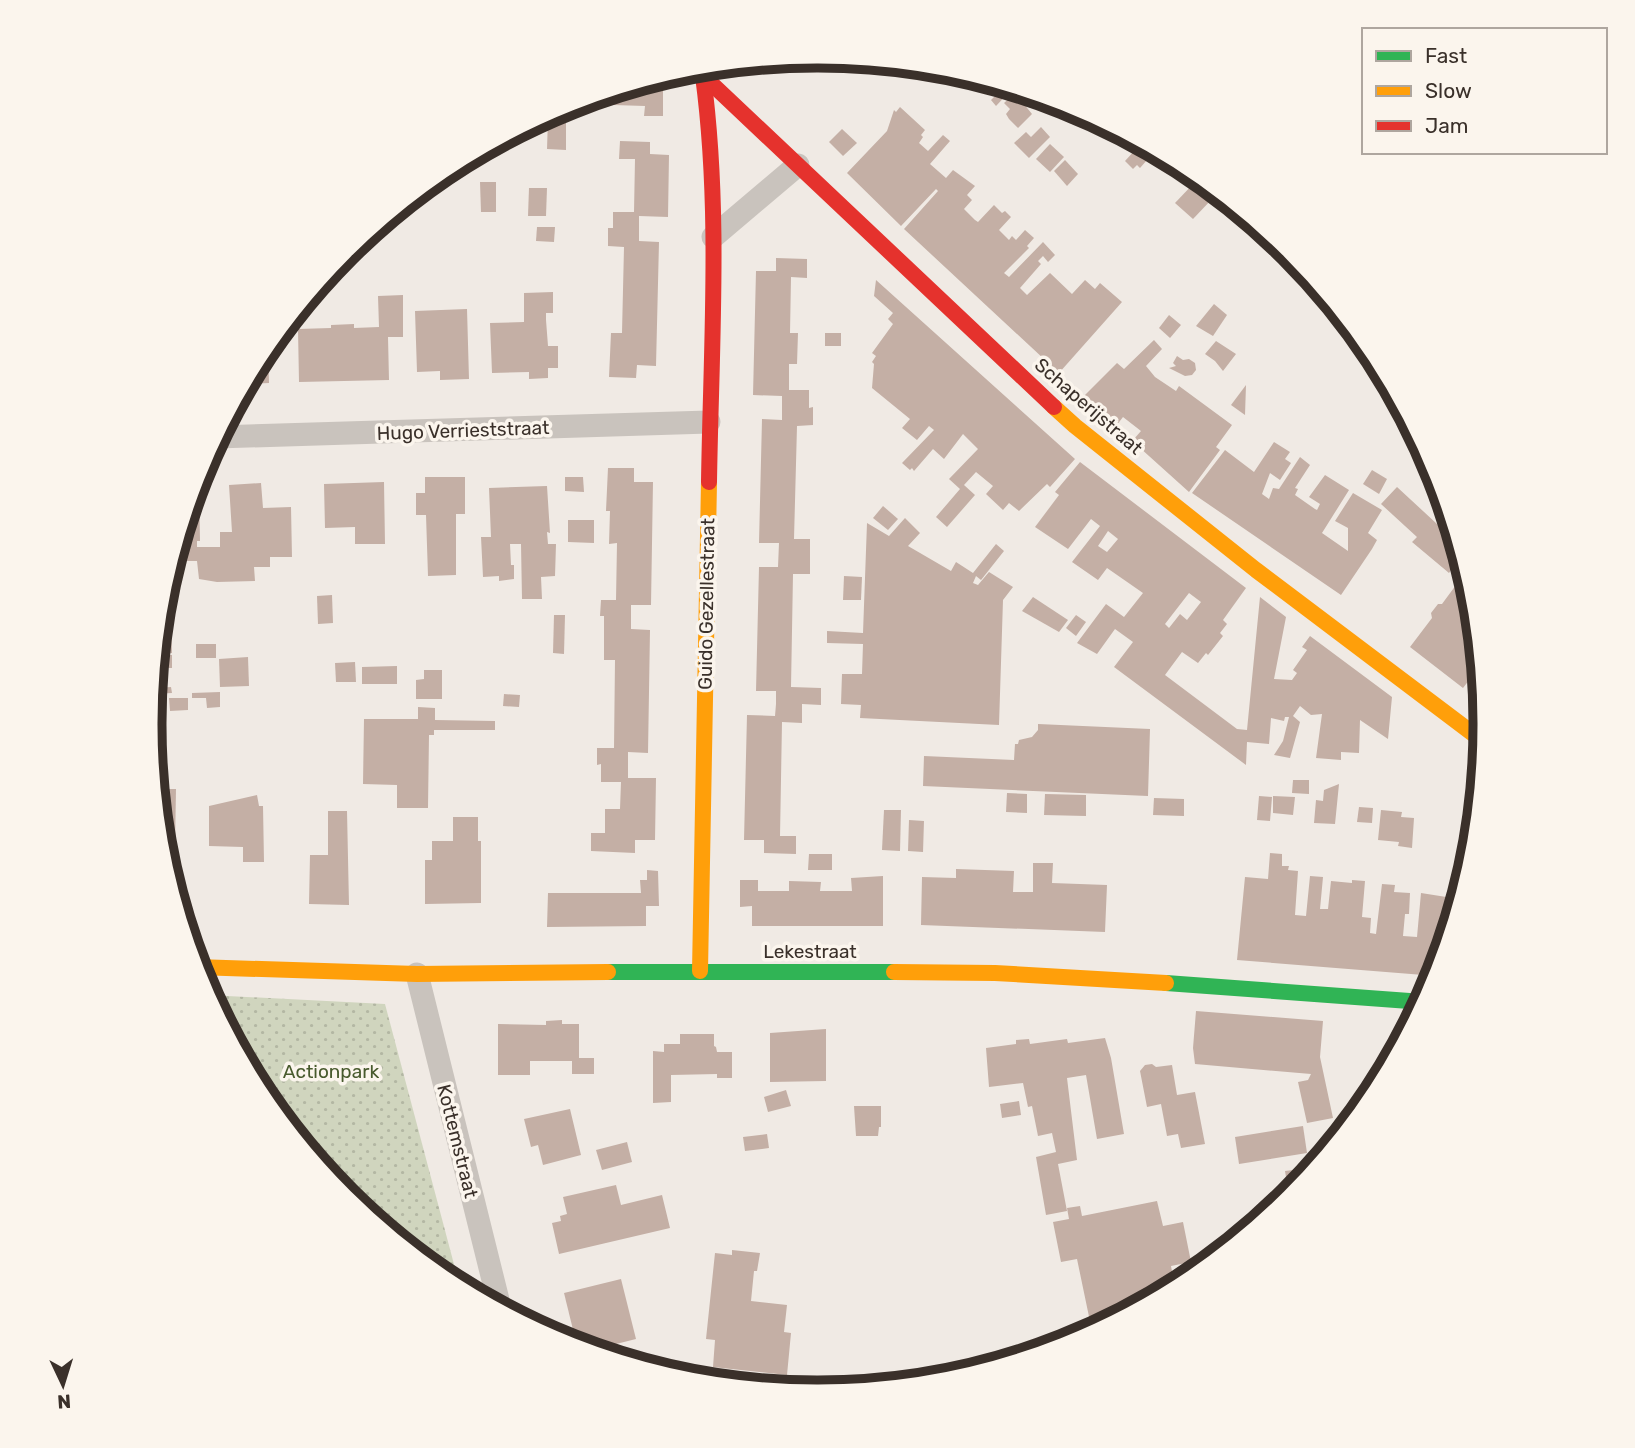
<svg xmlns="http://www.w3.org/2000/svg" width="1635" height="1448" font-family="Rubik,sans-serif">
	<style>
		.park { fill: url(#park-dots) }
		.building { fill: #c4afa5; fill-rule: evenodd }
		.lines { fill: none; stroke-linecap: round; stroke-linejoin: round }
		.street { stroke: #c9c3bd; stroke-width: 23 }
		.fast { stroke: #30b455; stroke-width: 16 }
		.slow { stroke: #ff9f0a; stroke-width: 16 }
		.jam { stroke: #e5322d; stroke-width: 16 }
		.labels { text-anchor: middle; stroke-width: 7; stroke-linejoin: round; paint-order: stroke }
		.street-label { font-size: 19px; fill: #3a302a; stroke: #fbf5ed }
		.park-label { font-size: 19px; fill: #485a2d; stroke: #fbf5ed }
		.rim { fill: none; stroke: #3a302a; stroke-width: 9 }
	</style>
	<defs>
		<pattern id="park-dots" width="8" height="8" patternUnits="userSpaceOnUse" patternTransform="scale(1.75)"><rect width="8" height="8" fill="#d0d5be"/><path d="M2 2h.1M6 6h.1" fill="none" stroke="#b3b7a3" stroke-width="1.8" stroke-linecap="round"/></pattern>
	</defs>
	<rect width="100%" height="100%" fill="#f0eae4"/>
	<polygon class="park" points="208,995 385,1004 460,1287 446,1279 345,1196 262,1095"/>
	<g class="building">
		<polygon points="651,80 650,89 663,90 663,116 644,116 645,106 613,105 582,104 582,115 566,115 566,105"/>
		<polygon points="993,83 1012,89 996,106 991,100 1001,90"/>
		<polygon points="1015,93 1032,114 1018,128 1009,119 1006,114 1010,109 1004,103"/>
		<polygon points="900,107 925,130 921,135 923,137 919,143 928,151 943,135 950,141 930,164 946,178 953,170 975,186 967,195 972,200 964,209 975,220 978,222 994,205 1002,213 1005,211 1011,217 999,230 1009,240 1012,236 1016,240 1025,230 1034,238 1027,246 1029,248 1004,273 1009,277 1043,242 1055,255 1048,262 1043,256 1038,261 1041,264 1020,288 1027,295 1050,273 1072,294 1085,280 1095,289 1100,283 1122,302 1059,373 904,229 938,191 936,189 901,226 847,173 887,131 894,110 896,112"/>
		<polygon points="548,118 566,119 566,150 547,149"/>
		<polygon points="1041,127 1050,137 1029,158 1014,143 1026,132 1031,137"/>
		<polygon points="842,129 857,143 843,156 829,142"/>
		<polygon points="620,141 650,142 650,154 669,155 668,217 639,216 639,241 659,242 656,366 637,365 636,378 609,377 611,333 622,333 624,247 608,246 608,228 613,228 613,212 634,212 635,159 619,159"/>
		<polygon points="1050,144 1064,157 1050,172 1036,159"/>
		<polygon points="1136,149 1147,160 1140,168 1137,165 1133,169 1125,161"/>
		<polygon points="1065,160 1078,174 1067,186 1054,171"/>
		<polygon points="480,182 496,182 496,212 481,212"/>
		<polygon points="1195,182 1212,199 1193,219 1175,203"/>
		<polygon points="529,188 547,188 546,216 528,216"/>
		<polygon points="537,227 555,227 554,242 536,241"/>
		<polygon points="776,258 807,259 807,278 791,277 790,333 798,333 797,364 789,364 789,390 809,390 809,408 813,407 813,425 797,426 794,539 810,539 810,574 793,574 791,687 821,688 821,705 802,704 802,723 782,722 780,836 796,836 796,854 764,853 764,840 744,840 747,715 775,716 776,704 776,691 756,691 759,567 778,567 779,543 759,543 762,419 782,420 782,396 753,395 756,271 776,271"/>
		<polygon points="876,280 1075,459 1050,487 1047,484 1019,511 1009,503 1003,510 986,494 993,486 976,472 964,485 975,495 947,527 936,517 960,489 949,479 978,449 963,434 944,459 933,449 914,471 912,468 910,470 902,463 934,430 929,426 917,440 902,428 910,419 872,388 874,364 872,362 876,356 872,353 893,324 888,319 893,313 874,296"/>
		<polygon points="553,292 553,313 546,313 546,320 548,346 558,346 558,368 548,368 548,378 529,379 529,372 492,373 490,323 524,322 524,293"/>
		<polygon points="403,295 403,337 388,337 389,380 299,382 298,329 331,328 331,325 354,324 354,328 379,327 378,296"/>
		<polygon points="1214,304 1227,315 1213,336 1196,326"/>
		<polygon points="467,309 469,379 440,380 440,371 417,372 415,311"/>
		<polygon points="1169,315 1181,325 1170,338 1159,328"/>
		<rect x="825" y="333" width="16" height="13"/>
		<polygon points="1154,340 1162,349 1146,366 1155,377 1176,391 1179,386 1232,425 1216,447 1220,450 1189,492 1139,447 1141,444 1134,439 1141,431 1123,417 1116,426 1084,396 1117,363 1124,369"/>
		<polygon points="1216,341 1236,354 1223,371 1215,361 1205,354"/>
		<polygon points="268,346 269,383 246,384 262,353"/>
		<polygon points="1177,356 1183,360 1189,359 1195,363 1196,370 1192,375 1185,376 1169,368 1176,366 1173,363"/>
		<polygon points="1246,385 1245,415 1231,405"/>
		<polygon points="1274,442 1290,452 1285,459 1291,463 1280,480 1270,473 1262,494 1269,499 1273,488 1279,489 1300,457 1310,465 1295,488 1298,489 1295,495 1315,509 1317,510 1320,504 1309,497 1325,475 1349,490 1322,533 1348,551 1348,528 1335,521 1353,493 1382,510 1368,533 1377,540 1372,549 1341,595 1192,493 1225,450 1254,472"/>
		<path d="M1080,462L1246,588L1223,620L1227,624L1220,633L1223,636L1208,655L1206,653L1198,663L1182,652L1165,675L1237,729L1247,730L1260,597L1286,617L1274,679L1292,680L1297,673L1293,670L1307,650L1302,647L1310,636L1392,697L1388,739L1360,720L1359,753L1341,752V760L1316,758L1322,714L1311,715L1300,706L1293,716L1300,722L1290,758L1274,755L1283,741L1289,717H1285L1284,721L1271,718L1269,744L1247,742L1246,765L1114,667L1133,642L1115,629L1097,654L1077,643L1106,604L1124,617L1143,593L1107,568L1098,580L1072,562L1100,526L1091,519L1068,549L1035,527L1059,495L1055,492ZM1108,531L1118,539L1107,552L1098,546ZM1189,593L1201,602L1187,620L1180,614L1169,628L1165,624Z"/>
		<polygon points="608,468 634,468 634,482 653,482 651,605 631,605 631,629 650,630 648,753 628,752 628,778 656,778 655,840 635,840 635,853 591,851 591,833 605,833 605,809 620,809 621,782 601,782 601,764 597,765 597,748 614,748 615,660 604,660 604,616 600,616 601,600 616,600 617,543 609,544 610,511 606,511"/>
		<polygon points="1372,470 1387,479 1379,494 1363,484"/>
		<polygon points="425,477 465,477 465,514 456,514 456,575 428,576 426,515 416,515 416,493 425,493"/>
		<polygon points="565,477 583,477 584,492 565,491"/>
		<polygon points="384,482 385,544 355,544 355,527 325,528 324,484"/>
		<polygon points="261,483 263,508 291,507 292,557 270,557 270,567 254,567 255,581 217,582 199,579 197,561 186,561 186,555 174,555 194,488 199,488 200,541 197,541 197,547 220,547 220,532 232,532 229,485"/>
		<polygon points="547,486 550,533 547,532 548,544 556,544 555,576 541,577 542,599 522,599 521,544 510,544 511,565 514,565 514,579 499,581 499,576 483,577 481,537 491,537 489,488"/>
		<polygon points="1397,487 1450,536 1454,532 1461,556 1449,573 1412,542 1417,537 1381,504"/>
		<polygon points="883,506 898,519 888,530 873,518"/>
		<polygon points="905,518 920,533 908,546 951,571 956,562 973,573 996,544 1004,551 981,580 976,576 973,583 978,585 989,572 1013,587 1003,600 999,725 860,718 861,705 841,704 842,674 862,674 863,644 827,643 827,631 863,633 867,523 889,536"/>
		<polygon points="568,520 594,520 594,543 568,542"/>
		<polygon points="844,576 862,577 861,600 843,600"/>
		<polygon points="1456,585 1473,598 1472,601 1474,603 1480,666 1463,688 1410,647 1432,618 1431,613 1438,604 1442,604"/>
		<polygon points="332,595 333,623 318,624 317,596"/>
		<polygon points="1033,597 1068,620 1059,632 1022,611"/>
		<polygon points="165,615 171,615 172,653 165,654 164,639 158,640 159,623 166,623"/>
		<polygon points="554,615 565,615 564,654 553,653"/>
		<polygon points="1076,615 1086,622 1076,636 1066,628"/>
		<rect x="196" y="644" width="20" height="14"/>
		<polygon points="156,655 172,655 172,668 155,668"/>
		<polygon points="248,657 249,686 220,687 219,659"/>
		<polygon points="355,662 356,682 336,682 335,663"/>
		<polygon points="397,666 397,684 362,684 362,667"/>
		<polygon points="424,670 442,670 442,699 416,699 416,680 424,679"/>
		<polygon points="154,674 157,688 171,687 172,693 152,694"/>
		<polygon points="220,692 220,707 207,708 206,698 192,698 192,693"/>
		<polygon points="504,694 520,695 519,707 503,706"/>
		<polygon points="169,698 188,698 188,710 170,711"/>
		<polygon points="418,707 435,708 435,720 495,721 495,730 434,730 434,735 429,735 428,808 397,808 397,785 363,784 364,719 418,719"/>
		<polygon points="1038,724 1150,729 1148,796 923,786 924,756 1014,760 1015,744 1018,744 1019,740 1032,737 1038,730"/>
		<polygon points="1293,780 1309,780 1309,794 1292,793"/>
		<polygon points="1339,784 1335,824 1314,823 1316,800 1323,801 1324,790"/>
		<polygon points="156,789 176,789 175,847 162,847"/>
		<polygon points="1007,793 1027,794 1027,813 1006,812"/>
		<polygon points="1045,794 1086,795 1086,816 1044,815"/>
		<polygon points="257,795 259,806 263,806 264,862 243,862 243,847 209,846 209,806"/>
		<polygon points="1259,796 1272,797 1270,821 1257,820"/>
		<polygon points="1273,796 1295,797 1293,815 1273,813"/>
		<polygon points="1154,798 1184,799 1184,816 1153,815"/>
		<polygon points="1359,807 1373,808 1372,823 1357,822"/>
		<polygon points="884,810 901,810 900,851 882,850"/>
		<polygon points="1381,810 1402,812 1401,817 1414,818 1412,848 1398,846 1399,842 1378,840"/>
		<polygon points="328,811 347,811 349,905 309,904 310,855 328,855"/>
		<polygon points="453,817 478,817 478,841 481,841 481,903 425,904 425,860 432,860 432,841 453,841"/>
		<polygon points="1470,818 1476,818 1472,856 1467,856"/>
		<polygon points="909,820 924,821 923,852 908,851"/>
		<polygon points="1270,853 1282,854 1282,866 1289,866 1288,870 1298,871 1295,915 1306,916 1310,876 1323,877 1320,909 1328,909 1331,881 1352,883 1352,880 1365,881 1362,917 1371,918 1370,933 1376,934 1382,884 1395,885 1394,892 1410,893 1409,914 1405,914 1403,936 1417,937 1421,893 1459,899 1436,976 1237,960 1245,877 1268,879"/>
		<polygon points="809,854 832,854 832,870 808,870"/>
		<polygon points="1033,863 1053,863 1052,883 1107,885 1105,932 921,925 922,877 956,878 956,869 1014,871 1013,892 1033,892"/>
		<polygon points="647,870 658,871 659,906 646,906 646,926 547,927 548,893 641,893 640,880 647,880"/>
		<polygon points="883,876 883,926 752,926 752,906 740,907 740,880 758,880 758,891 789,891 789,881 821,882 820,891 852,891 851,878"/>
		<polygon points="1196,1011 1323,1021 1320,1057 1333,1118 1307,1123 1298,1082 1308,1080 1311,1074 1195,1064 1193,1048"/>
		<polygon points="562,1020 562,1024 579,1024 579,1058 594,1058 594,1074 572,1074 572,1061 530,1061 530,1075 498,1075 498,1024 546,1025 546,1021"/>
		<polygon points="826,1029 826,1081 770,1082 770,1033"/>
		<polygon points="680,1034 714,1034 714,1046 716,1047 717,1052 732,1052 732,1078 717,1078 717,1074 671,1075 671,1102 653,1103 653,1051 664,1052 664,1044 680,1044"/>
		<polygon points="1105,1038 1111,1058 1124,1134 1097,1139 1086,1075 1067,1078 1077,1160 1058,1164 1067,1211 1046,1215 1036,1157 1056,1152 1052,1133 1038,1136 1032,1106 1028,1107 1023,1083 989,1087 986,1048 1016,1044 1016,1040 1029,1039 1030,1044 1067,1039 1068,1043"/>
		<polygon points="1152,1064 1156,1067 1172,1065 1177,1095 1195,1092 1205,1144 1181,1148 1178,1134 1167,1136 1161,1104 1147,1107 1140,1071 1145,1065"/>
		<polygon points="786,1090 791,1106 768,1112 764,1097"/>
		<polygon points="1019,1101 1021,1115 1002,1118 1000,1104"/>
		<polygon points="854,1106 881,1106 881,1127 879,1127 878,1136 856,1136"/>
		<polygon points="570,1109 581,1155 543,1165 538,1145 531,1147 524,1119"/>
		<polygon points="1303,1126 1307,1153 1239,1164 1235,1137"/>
		<polygon points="767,1134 769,1148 745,1151 743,1137"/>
		<polygon points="627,1142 632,1162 602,1170 596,1150"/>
		<polygon points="1301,1169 1302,1181 1287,1183 1285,1171"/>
		<polygon points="616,1185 621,1205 662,1195 670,1228 559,1254 552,1223 561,1221 560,1216 567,1214 563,1197"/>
		<polygon points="1157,1201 1163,1226 1183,1222 1191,1262 1171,1266 1175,1287 1092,1331 1077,1259 1061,1262 1053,1222 1069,1219 1067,1208 1080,1206 1082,1216"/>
		<polygon points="732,1250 760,1253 757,1271 754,1271 751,1301 787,1305 784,1332 791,1333 787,1375 713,1367 715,1340 706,1339 715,1253 732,1255"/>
		<polygon points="621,1279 636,1339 592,1350 577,1346 564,1293"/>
		<polygon points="708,1370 743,1373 742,1385 707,1381"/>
	</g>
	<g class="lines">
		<g class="street">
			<polyline points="713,237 798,165"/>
			<polyline points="217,437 709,422"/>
			<polyline points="417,974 500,1308"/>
		</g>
		<g class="fast">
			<polyline points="608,972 894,972"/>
			<polyline points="1166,983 1423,1002"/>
		</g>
		<g class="slow">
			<polyline points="1054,407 1075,426 1256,570 1484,742"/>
			<polyline points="196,967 417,974 608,972"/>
			<polyline points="700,971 709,482"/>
			<polyline points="894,972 995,973 1166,983"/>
		</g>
		<g class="jam">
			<polyline points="695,68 1054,407"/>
			<path d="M703,76C721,210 711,347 709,482"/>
		</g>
	</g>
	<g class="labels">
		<g class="street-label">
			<text transform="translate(1089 406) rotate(41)" y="7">Schaperijstraat</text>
			<text transform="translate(463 430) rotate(-2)" y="7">Hugo Verrieststraat</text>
			<text transform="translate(706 604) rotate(-89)" y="7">Guido Gezellestraat</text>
			<text x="810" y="958">Lekestraat</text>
			<text transform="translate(458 1141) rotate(76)" y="7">Kottemstraat</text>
		</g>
		<g class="park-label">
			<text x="331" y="1078">Actionpark</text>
		</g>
	</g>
	<path d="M0 0H1635V1448H0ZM817 68H818A655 655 0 0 1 1473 723V725A655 655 0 0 1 818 1380H817A655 655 0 0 1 162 725V723A655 655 0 0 1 817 68Z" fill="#fbf5ed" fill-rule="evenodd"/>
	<path class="rim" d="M817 68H818A655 655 0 0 1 1473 723V725A655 655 0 0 1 818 1380H817A655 655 0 0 1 162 725V723A655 655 0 0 1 817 68Z"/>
	<rect x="1362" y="28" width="245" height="126" fill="#fbf5ed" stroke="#aea69f" stroke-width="2"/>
	<rect x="1376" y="51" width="35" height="10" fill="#30b455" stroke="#aea69f" stroke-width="2"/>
	<text x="1425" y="63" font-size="21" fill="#3a302a">Fast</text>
	<rect x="1376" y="86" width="35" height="10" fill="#ff9f0a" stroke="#aea69f" stroke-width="2"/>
	<text x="1425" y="98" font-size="21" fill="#3a302a">Slow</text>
	<rect x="1376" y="121" width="35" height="10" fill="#e5322d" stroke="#aea69f" stroke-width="2"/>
	<text x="1425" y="133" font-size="21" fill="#3a302a">Jam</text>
	<g transform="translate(63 1385) rotate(176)" stroke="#fbf5ed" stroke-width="5" paint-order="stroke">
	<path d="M0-5L12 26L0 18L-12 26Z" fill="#3a302a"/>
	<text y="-10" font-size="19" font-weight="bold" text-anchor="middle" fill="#3a302a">N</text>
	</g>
</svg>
